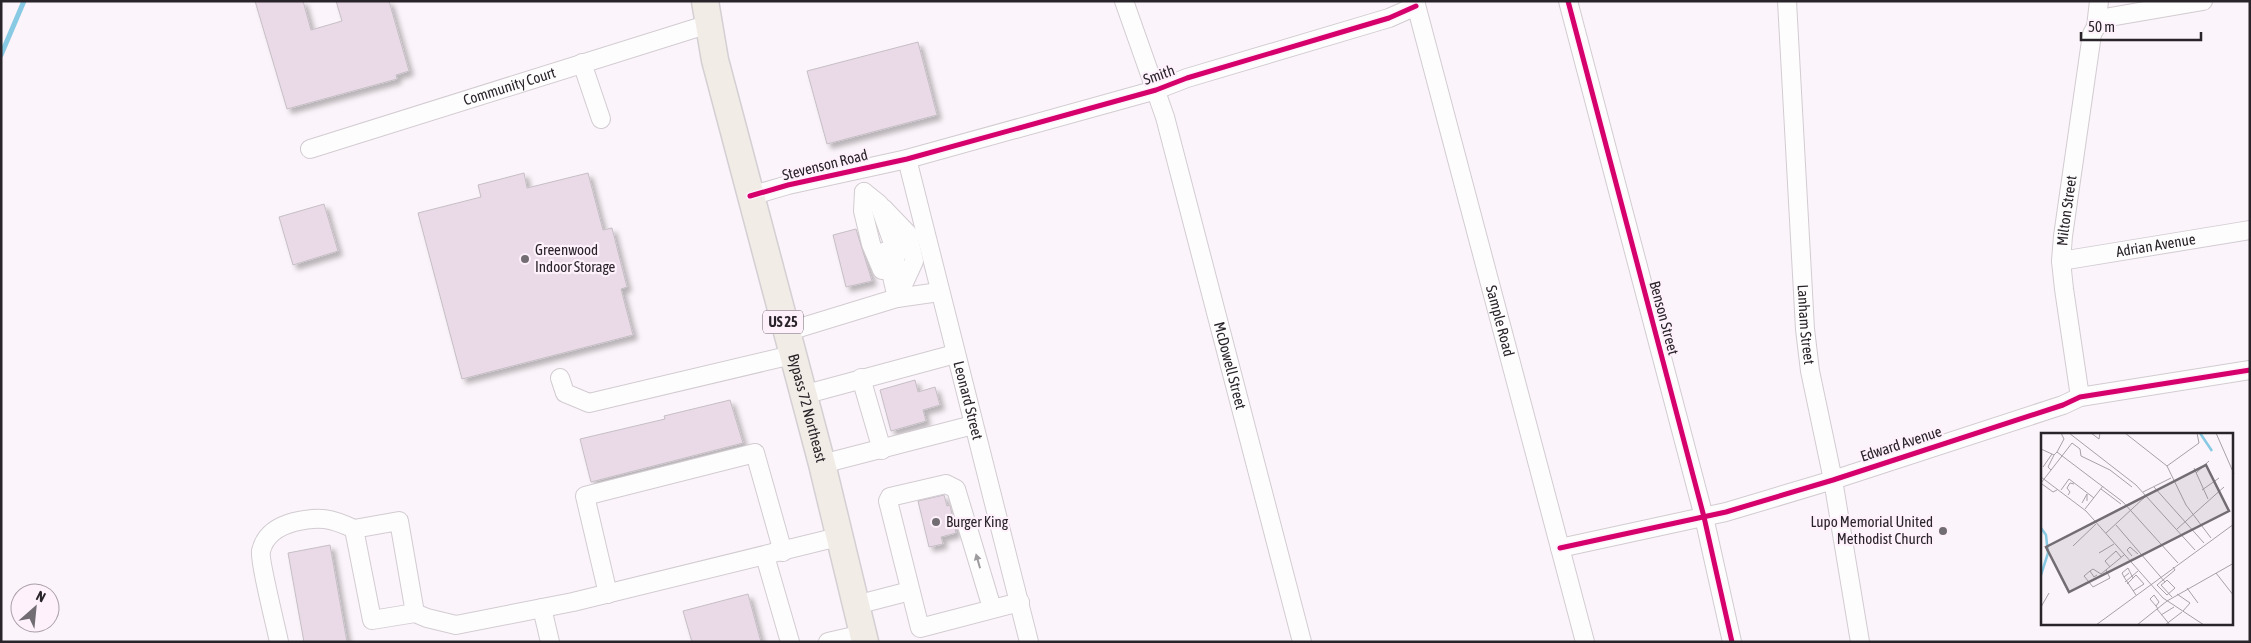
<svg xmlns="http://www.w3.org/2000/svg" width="2251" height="643" font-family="'Asap Condensed',sans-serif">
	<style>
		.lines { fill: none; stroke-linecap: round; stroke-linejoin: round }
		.stream { stroke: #88c9e4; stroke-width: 5 }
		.building { fill: #eadae8; stroke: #c5bfc4; filter: url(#shadow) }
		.minor-casing { stroke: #d2ccd1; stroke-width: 20 }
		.highway-casing { stroke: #d3cfd3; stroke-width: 29 }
		.minor { stroke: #fefdfe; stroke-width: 18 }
		.highway { stroke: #f2ece6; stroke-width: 26 }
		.cycleway-casing { stroke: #fef1fc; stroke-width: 8 }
		.cycleway { stroke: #d6006c; stroke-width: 5 }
		.oneway { fill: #9e9b9e }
		.poi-dot { fill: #726d72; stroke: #fef1fc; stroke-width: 2 }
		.labels { text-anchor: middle; stroke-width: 4.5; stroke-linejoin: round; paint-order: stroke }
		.shield { fill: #fef1fc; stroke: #696268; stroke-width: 1 }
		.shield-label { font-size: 14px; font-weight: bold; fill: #292429 }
		.street-label { font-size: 15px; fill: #292429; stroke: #fef1fc }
		.poi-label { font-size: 15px; fill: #292429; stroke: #fef1fc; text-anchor: start }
		.inset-river { fill: none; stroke: #88c9e4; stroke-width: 2.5 }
		.inset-road { fill: none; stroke: #a7a1a6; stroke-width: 1 }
		.view { fill: #726d72; fill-opacity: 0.15; stroke: #726d72; stroke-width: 2.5 }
		.inset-edge { fill: none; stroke: #292429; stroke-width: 2.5 }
	</style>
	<defs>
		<filter id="shadow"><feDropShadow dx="4.5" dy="4.5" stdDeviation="2.5" flood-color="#0004"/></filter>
	</defs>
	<rect width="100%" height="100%" fill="#fbf4fa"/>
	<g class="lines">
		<polyline class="stream" points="1,55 24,1"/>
	</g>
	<g class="building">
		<polygon points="255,1 303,1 311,30 342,21 336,1 389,1 409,71 396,75 397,79 287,109"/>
		<polygon points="918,42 937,115 827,144 807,71"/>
		<polygon points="524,173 527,188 588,173 603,230 612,228 627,287 621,289 633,335 462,379 418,213 481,197 478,185"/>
		<polygon points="324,204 338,251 293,265 279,217"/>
		<polygon points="856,229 872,281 846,287 833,235"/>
		<polygon points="915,380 918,392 935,387 940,405 923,410 926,421 891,431 880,390"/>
		<polygon points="730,400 743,443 591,482 580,439 665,419 664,416"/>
		<polygon points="944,495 947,506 950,505 956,533 941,537 943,544 929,547 918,501"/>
		<polygon points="330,545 347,642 304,642 288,553"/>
		<polygon points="748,594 761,642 692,642 683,611"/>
	</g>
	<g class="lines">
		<defs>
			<g id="minor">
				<path id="s1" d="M1124,1L1165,117L1302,642"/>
				<path id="s2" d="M1415,1L1585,642"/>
				<polyline points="1568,1 1704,517 1732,642"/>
				<path id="s3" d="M1787,1L1805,329L1810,371L1833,480L1860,642"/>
				<polyline points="2096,27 2099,1"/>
				<polyline points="582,63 601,119"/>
				<path id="s4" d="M310,149L709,24"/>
				<path id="s5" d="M907,159L1029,642"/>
				<polyline points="864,192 879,204 895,249 895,264"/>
				<polyline points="864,192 863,211 871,244 882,270"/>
				<polyline points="750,196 788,185 907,159 1156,90 1187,78 1389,18 1416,6"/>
				<polyline points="883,208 908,234 914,261 897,298"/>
				<path id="s6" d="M2061,261L2250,230"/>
				<polyline points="897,298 939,292"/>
				<polyline points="786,332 897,298 886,251"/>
				<polyline points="560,378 565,393 589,403 792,355"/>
				<polyline points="861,378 882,450"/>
				<polyline points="803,395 955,354"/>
				<path id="s7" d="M2080,397L2064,289L2061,261L2063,236L2092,34L2096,27L2110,17L2203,1"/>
				<polyline points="822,464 973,425"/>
				<polyline points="1560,548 1726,512 1833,480 2063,405 2080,397 2250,370"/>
				<polyline points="765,556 790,642"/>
				<polyline points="608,594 585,496 755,453 783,552"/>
				<polyline points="856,605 910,591"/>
				<polyline points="542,608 550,642"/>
				<polyline points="992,608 956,489 946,484 890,497 888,501 920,628 1020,602"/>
				<polyline points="415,613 372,620 354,529 399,521 415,613 427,618 456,625 573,602 838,537"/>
				<path d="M279,642C276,627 259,560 261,551C265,534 279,526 294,522C319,516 331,518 354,529"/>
				<polyline points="828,642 863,634"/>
			</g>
			<g id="highway">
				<path id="s8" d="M705,1L715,60L822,464L865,642"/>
			</g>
		</defs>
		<use href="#minor" class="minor-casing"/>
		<use href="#highway" class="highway-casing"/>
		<use href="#minor" class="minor"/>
		<use href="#highway" class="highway"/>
		<defs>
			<g id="cycleway">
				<polyline points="1568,1 1704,517 1732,642"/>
				<polyline points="750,196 788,185 907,159 1156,90 1187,78 1389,18 1416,6"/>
				<polyline points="1560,548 1726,512 1833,480 2063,405 2080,397 2250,370"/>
			</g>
		</defs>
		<use href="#cycleway" class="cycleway-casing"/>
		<use href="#cycleway" class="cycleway"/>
	</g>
	<defs><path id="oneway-solid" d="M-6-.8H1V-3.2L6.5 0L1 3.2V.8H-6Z" transform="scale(1.25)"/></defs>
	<use class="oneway" href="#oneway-solid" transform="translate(978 561) rotate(-106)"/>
	<g class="poi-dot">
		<circle cx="525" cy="259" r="5"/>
		<circle cx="936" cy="522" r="5"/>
		<circle cx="1943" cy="531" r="5"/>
	</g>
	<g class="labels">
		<rect class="shield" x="763" y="310.5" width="40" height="23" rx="4"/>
		<g class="shield-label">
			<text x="783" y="327">US 25</text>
		</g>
		<g class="street-label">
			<text transform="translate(1159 75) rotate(-19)" y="5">Smith</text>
			<text dy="5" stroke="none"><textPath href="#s4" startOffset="209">Community Court</textPath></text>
			<text transform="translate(825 165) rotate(-14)" y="5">Stevenson Road</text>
			<text dy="5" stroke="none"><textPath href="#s7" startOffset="188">Milton Street</textPath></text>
			<text dy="5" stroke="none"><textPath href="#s6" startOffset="96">Adrian Avenue</textPath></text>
			<text transform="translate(1664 318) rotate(75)" y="5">Benson Street</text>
			<text dy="5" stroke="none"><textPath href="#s2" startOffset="331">Sample Road</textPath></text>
			<text dy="5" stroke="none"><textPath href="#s3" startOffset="324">Lanham Street</textPath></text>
			<text dy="5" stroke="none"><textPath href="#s1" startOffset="380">McDowell Street</textPath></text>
			<text dy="5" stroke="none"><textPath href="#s5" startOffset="249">Leonard Street</textPath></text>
			<text dy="5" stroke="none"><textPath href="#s8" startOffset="420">Bypass 72 Northeast</textPath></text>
			<text transform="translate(1901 444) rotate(-18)" y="5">Edward Avenue</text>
		</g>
		<g class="poi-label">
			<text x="535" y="255">Greenwood<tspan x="535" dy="17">Indoor Storage</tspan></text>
			<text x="946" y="527">Burger King</text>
			<text x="1933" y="527" text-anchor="end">Lupo Memorial United<tspan x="1933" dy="17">Methodist Church</tspan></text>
		</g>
	</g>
	<g transform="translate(2041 433)">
		<rect width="192" height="192" fill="#fbf4fa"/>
		<path class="inset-river" d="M159,0L171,18M0,95L5,102L7,120L0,142"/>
		<path class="inset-road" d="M20,0L23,6L16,19L82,69L137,130M28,0L95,52L154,117M50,0L58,6L59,0M84,0L126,33L145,72L170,105M175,0L193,41M0,16L13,22L16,19M126,33L158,10L156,0M2,34L11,21M153,35L167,66M10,37L7,34L13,22M155,40L168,28M0,44L45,78L122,165L163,192M0,50L31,10L39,16L40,23L69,37L91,54M1,51L12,59L16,57M113,54L163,110M60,56L80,71M20,57L28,46L53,65M161,57L178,45M102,59L130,45M27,62L29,59L26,55L29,50L33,51M41,70L46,61V68M44,76L62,53M75,92L124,149L120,152L131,164M136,96L183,54M65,100L105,63M32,113L55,91M58,120L73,111M91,123L86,117L89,114L97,121M69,134L64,128L75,118L80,124M49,138L43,143L52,154L69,145L65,137M88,140L83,144L81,140L87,135L92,145M175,140L193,163M56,142L53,144L49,138L52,136L60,141L83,122M83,144L95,162M84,149L97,138M124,149L126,147L134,155L126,162L116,152L134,137L132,134M86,151L95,142L103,151L92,158M146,155L157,170M136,161L149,170L142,178M126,168L193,130M115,173L118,169L113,162L109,166L115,173L117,176M0,174L8,160M116,176L129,192M120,182L133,174M55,192L193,91M96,192L126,168M124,192L141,179"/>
		<path class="view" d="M165,32L188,78L28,159L5,114Z"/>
		<rect width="192" height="192" class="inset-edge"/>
	</g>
	<rect width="2251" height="643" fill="none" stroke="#292429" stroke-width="5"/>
	<g transform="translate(35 608) rotate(27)"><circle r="24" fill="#fef1fc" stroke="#a99fa8"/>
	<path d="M0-4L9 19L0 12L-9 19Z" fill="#726d72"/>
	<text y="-8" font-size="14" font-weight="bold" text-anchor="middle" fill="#292429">N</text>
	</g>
	<path d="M2081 32v8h120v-8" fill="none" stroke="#292429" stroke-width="2.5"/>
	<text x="2088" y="32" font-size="15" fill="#292429" stroke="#fef1fc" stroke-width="4" paint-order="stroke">50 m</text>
</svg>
